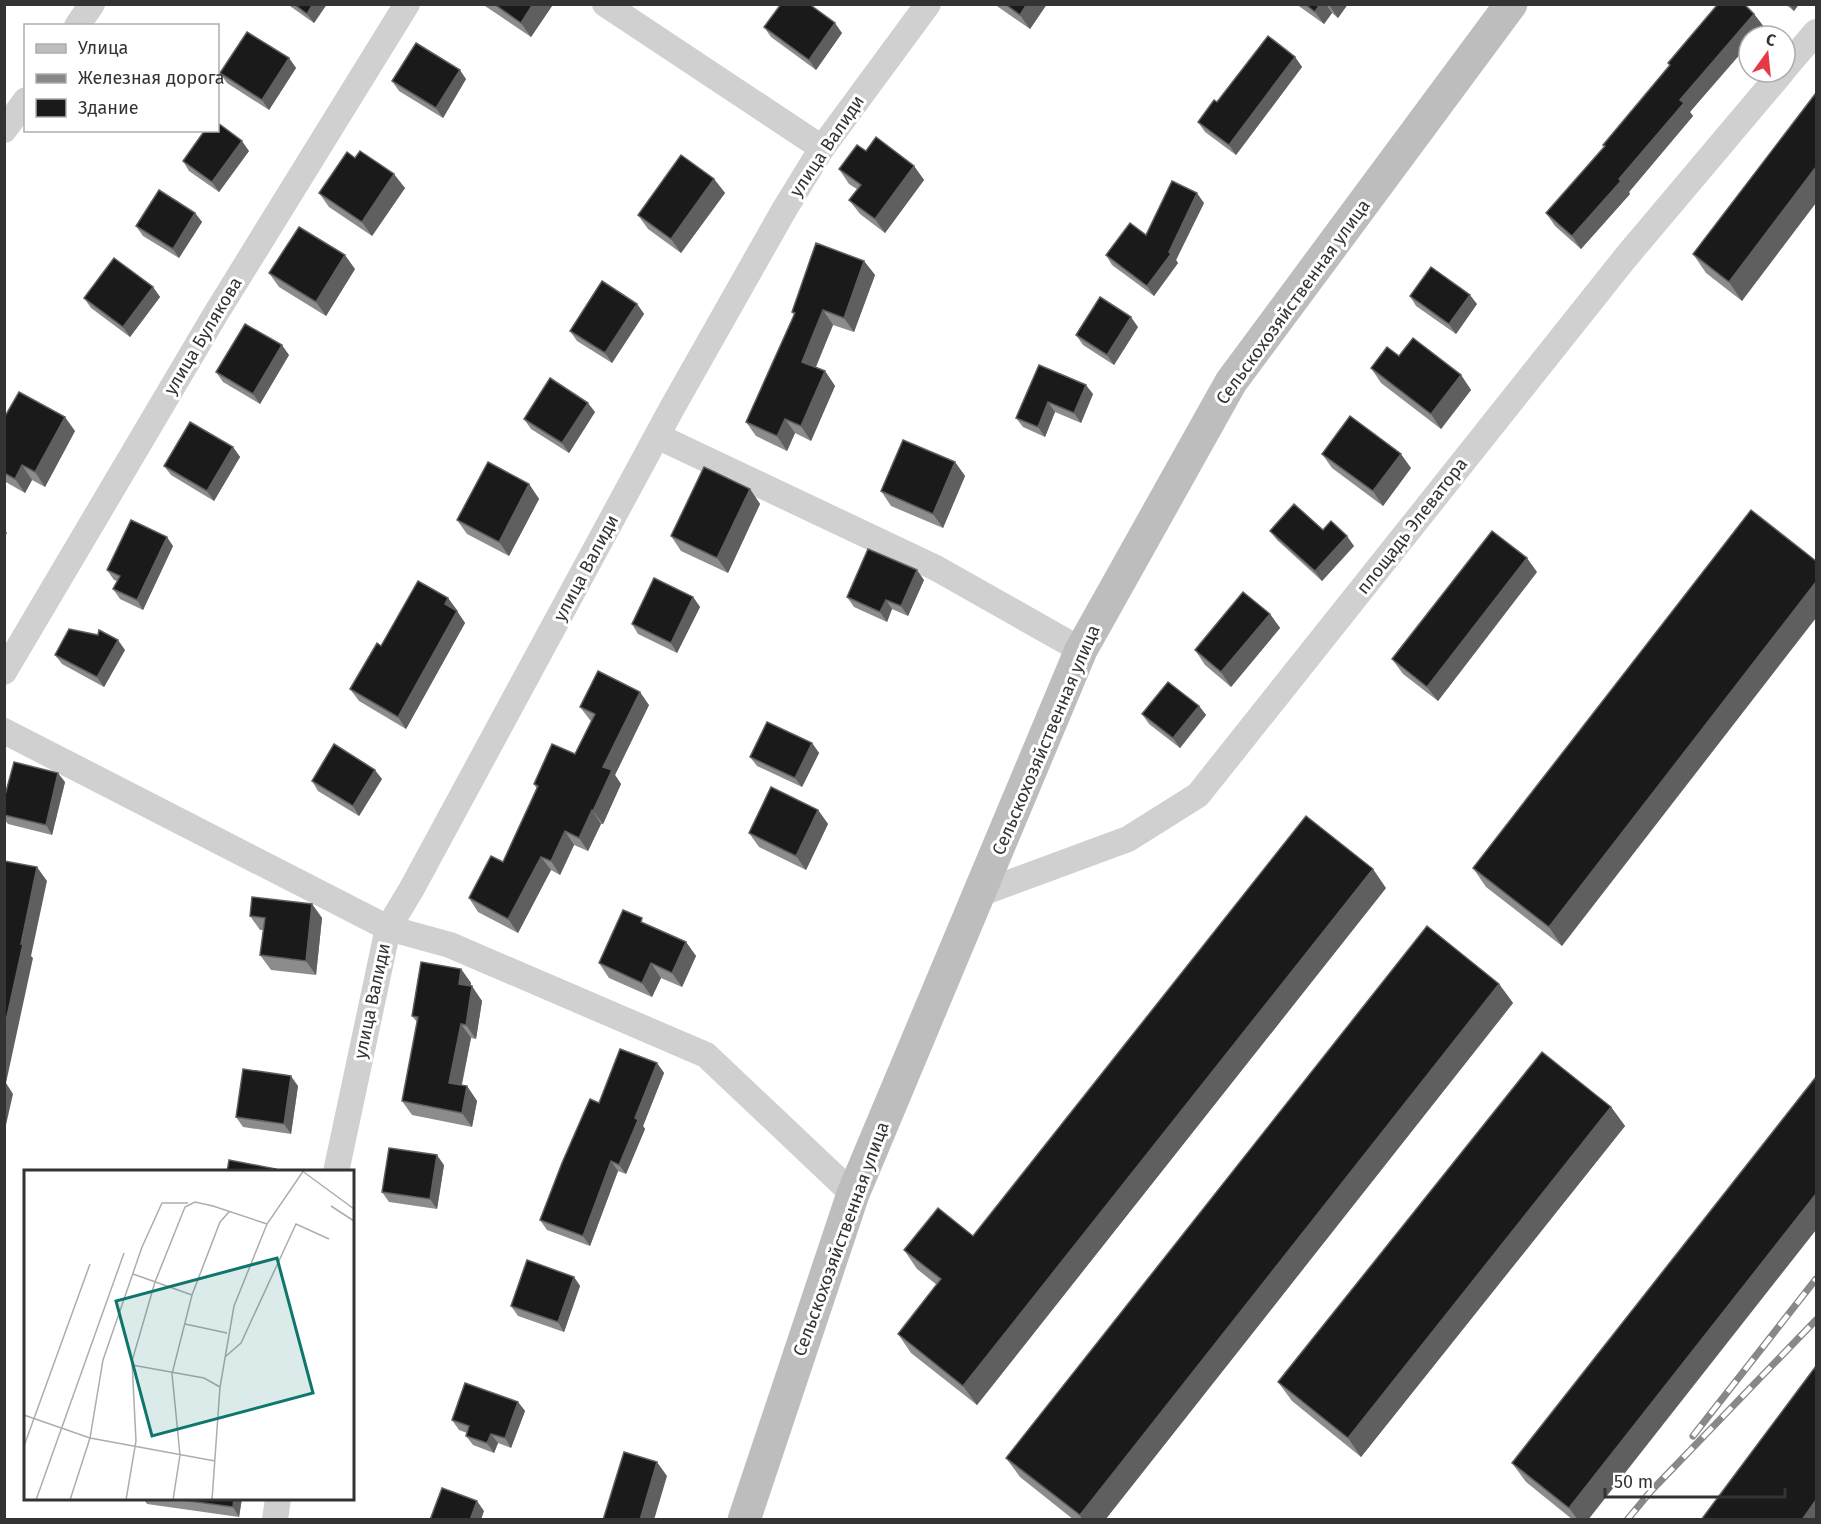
<svg xmlns="http://www.w3.org/2000/svg" width="1821" height="1524" font-family="'Fira Sans',sans-serif">
	<style>
		.lines { fill: none; stroke-linecap: round; stroke-linejoin: round }
		.street { stroke: #d0d0d0; stroke-width: 26 }
		.secondary { stroke: #bdbdbd; stroke-width: 33 }
		.rail-casing { stroke: #888; stroke-width: 7 }
		.rail { stroke: #fff; stroke-width: 4.5; stroke-dasharray: 14; stroke-linecap: butt }
		.wall { fill: #8c8c8c }
		.shaded-wall { fill: #5f5f5f }
		.building { fill: #1a1a1a; stroke: #5f5f5f; stroke-width: 1.5 }
		.labels { text-anchor: middle; stroke-width: 6; stroke-linejoin: round; paint-order: stroke }
		.street-label { font-size: 18px; fill: #333; stroke: #fff }
		.inset-road { fill: none; stroke: #adadad; stroke-width: 1.5 }
		.view { fill: #0f766e; fill-opacity: 0.15; stroke: #0f766e; stroke-width: 3 }
		.inset-edge { fill: none; stroke: #333; stroke-width: 3 }
	</style>
	<rect width="100%" height="100%" fill="#fff"/>
	<g class="lines">
		<g class="street">
			<polyline points="605,4 822,148"/>
			<polyline points="77,26 92,4"/>
			<polyline points="1785,68 1816,32"/>
			<polyline points="4,130 26,100"/>
			<polyline points="657,436 936,568 1081,650"/>
			<polyline points="4,672 215,315 407,4"/>
			<polyline points="4,731 388,928 450,945 706,1055 853,1194"/>
			<polyline points="979,894 1128,839 1198,795 1626,257 1782,72"/>
			<polyline points="336,1172 388,928 411,890 672,408 784,210 822,148 928,4"/>
			<polyline points="275,1520 278,1498"/>
		</g>
		<polyline class="secondary" points="744,1520 853,1194 1081,650 1231,382 1511,4"/>
		<defs>
			<g id="rail">
				<polyline points="1693,1436 1816,1279"/>
				<polyline points="1627,1520 1651,1491 1816,1320"/>
			</g>
		</defs>
		<use href="#rail" class="rail-casing"/>
		<use href="#rail" class="rail"/>
	</g>
	<g class="wall">
		<polygon points="287,4 327,4 314,23"/>
		<polygon points="482,4 550,4 552,6 531,37"/>
		<polygon points="994,4 1047,4 1030,29"/>
		<polygon points="1296,4 1348,4 1338,18 1332,13 1324,24"/>
		<polygon points="1785,4 1799,4 1794,11"/>
		<polygon points="1754,14 1764,27 1755,36 1749,36 1690,112 1693,116 1629,192 1630,194 1581,249 1555,226 1546,213 1605,147 1603,145 1670,66 1668,63"/>
		<polygon points="764,27 842,33 816,70 771,37"/>
		<polygon points="1295,57 1302,67 1236,155 1205,132 1198,122 1217,102"/>
		<polygon points="289,58 296,68 269,110 227,83 220,73"/>
		<polygon points="466,79 443,118 399,91 392,81"/>
		<polygon points="1816,93 1742,301 1706,273 1693,254"/>
		<polygon points="249,151 219,192 189,171 183,161"/>
		<polygon points="866,151 914,166 924,180 885,233 860,214 849,200 857,189 849,184 839,169"/>
		<polygon points="355,158 405,188 372,236 329,207 319,193"/>
		<polygon points="714,179 725,193 681,253 648,229 638,215"/>
		<polygon points="1204,203 1176,260 1178,263 1154,296 1112,265 1106,255 1146,235"/>
		<polygon points="195,213 202,222 179,258 143,236 136,226"/>
		<polygon points="864,261 875,275 854,332 833,325 816,367 825,371 835,386 811,441 795,433 787,451 756,436 746,422 794,315 792,312"/>
		<polygon points="355,269 326,316 279,287 269,273"/>
		<polygon points="153,287 160,297 130,337 91,308 84,298"/>
		<polygon points="1410,296 1477,304 1456,334 1416,306"/>
		<polygon points="637,304 644,314 612,363 577,341 570,331"/>
		<polygon points="1138,327 1114,365 1083,345 1076,335"/>
		<polygon points="289,355 260,404 223,382 216,372"/>
		<polygon points="1399,356 1461,375 1471,390 1441,429 1381,383 1371,368"/>
		<polygon points="1039,365 1093,394 1081,423 1055,412 1045,437 1023,427 1016,418"/>
		<polygon points="595,412 569,453 531,429 524,419"/>
		<polygon points="4,418 75,431 45,487 32,480 25,493 4,481"/>
		<polygon points="233,447 240,457 214,501 171,475 164,466"/>
		<polygon points="1322,454 1411,468 1383,506 1332,468"/>
		<polygon points="955,462 965,476 943,528 891,506 881,491"/>
		<polygon points="529,484 539,499 509,556 467,534 457,520"/>
		<polygon points="750,489 760,504 728,573 681,551 671,536"/>
		<polygon points="1751,510 1562,946 1486,887 1473,868"/>
		<polygon points="1323,530 1354,546 1322,581 1277,540 1270,531"/>
		<polygon points="173,546 143,610 120,599 113,589 117,581 114,580 107,570"/>
		<polygon points="1537,572 1438,701 1403,674 1392,659"/>
		<polygon points="924,580 908,616 892,609 887,622 854,607 847,597"/>
		<polygon points="693,597 700,607 677,653 638,634 632,624"/>
		<polygon points="448,598 465,623 406,729 359,701 350,689 381,646"/>
		<polygon points="1270,614 1280,628 1231,687 1205,665 1195,650"/>
		<polygon points="125,650 104,687 62,664 55,655"/>
		<polygon points="649,705 615,775 621,784 603,824 601,824 588,851 574,845 560,875 551,870 518,933 478,912 469,898 503,862 537,789 534,784 575,754 591,721 590,720 580,707"/>
		<polygon points="1199,706 1206,715 1180,748 1149,724 1142,714"/>
		<polygon points="812,743 819,753 802,787 757,766 750,757"/>
		<polygon points="382,779 359,816 318,791 312,781"/>
		<polygon points="65,782 52,835 8,824 4,819 4,799"/>
		<polygon points="818,810 828,824 806,870 759,847 749,833"/>
		<polygon points="1386,888 977,1405 911,1353 898,1334 937,1285 917,1269 904,1250 973,1236"/>
		<polygon points="312,904 322,918 316,975 271,970 260,955 263,930 260,930 250,916"/>
		<polygon points="647,925 686,942 696,956 682,987 661,978 652,997 609,978 599,963"/>
		<polygon points="461,969 471,983 471,986 482,1001 476,1039 471,1038 462,1085 467,1086 477,1101 472,1127 412,1115 402,1101 417,1022 412,1016"/>
		<polygon points="1499,984 1513,1003 1105,1520 1074,1520 1020,1477 1006,1458"/>
		<polygon points="657,1063 664,1073 643,1126 645,1129 626,1174 618,1171 590,1246 547,1230 540,1220 599,1103"/>
		<polygon points="298,1086 291,1134 243,1127 236,1117"/>
		<polygon points="1611,1107 1625,1126 1361,1457 1292,1401 1278,1382"/>
		<polygon points="444,1165 437,1209 389,1202 382,1192"/>
		<polygon points="574,1277 580,1286 564,1332 518,1316 511,1306"/>
		<polygon points="518,1402 525,1411 511,1448 498,1443 494,1453 473,1445 466,1436 467,1433 459,1430 452,1420"/>
		<polygon points="1512,1463 1588,1520 1573,1520 1526,1482"/>
		<polygon points="143,1498 242,1498 239,1517 147,1504"/>
	</g>
	<g class="shaded-wall">
		<polygon points="313,4 327,4 314,23 307,14"/>
		<polygon points="533,4 550,4 552,6 531,37 521,23"/>
		<polygon points="1027,4 1047,4 1030,29 1020,15"/>
		<polygon points="1320,4 1326,4 1332,13 1324,24 1315,12"/>
		<polygon points="1330,4 1348,4 1338,18 1329,5"/>
		<polygon points="1789,4 1799,4 1794,11"/>
		<polygon points="1754,14 1764,27 1755,36 1749,36 1749,44 1690,112 1693,116 1629,192 1630,194 1581,249 1572,236 1680,100"/>
		<polygon points="835,23 842,33 816,70 809,60"/>
		<polygon points="1295,57 1302,67 1236,155 1229,145"/>
		<polygon points="289,58 296,68 269,110 262,100"/>
		<polygon points="460,70 466,79 443,118 436,108"/>
		<polygon points="242,141 249,151 219,192 212,182"/>
		<polygon points="914,166 924,180 885,233 875,219"/>
		<polygon points="1816,167 1816,203 1742,301 1729,282"/>
		<polygon points="394,174 405,188 372,236 362,222"/>
		<polygon points="714,179 725,193 681,253 671,239"/>
		<polygon points="1197,193 1204,203 1176,260 1178,263 1154,296 1147,286 1169,252"/>
		<polygon points="195,213 202,222 179,258 173,249"/>
		<polygon points="345,255 355,269 326,316 316,302"/>
		<polygon points="864,261 875,275 854,332 844,318"/>
		<polygon points="153,287 160,297 130,337 123,327"/>
		<polygon points="1470,295 1477,304 1456,334 1449,324"/>
		<polygon points="637,304 644,314 612,363 605,353"/>
		<polygon points="823,310 833,325 812,376 802,362"/>
		<polygon points="1131,317 1138,327 1114,365 1107,355"/>
		<polygon points="282,345 289,355 260,404 253,394"/>
		<polygon points="825,371 835,386 811,441 801,426"/>
		<polygon points="1461,375 1471,390 1441,429 1431,414"/>
		<polygon points="1086,385 1093,394 1081,423 1074,413"/>
		<polygon points="1048,402 1055,412 1045,437 1038,427"/>
		<polygon points="588,403 595,412 569,453 562,443"/>
		<polygon points="65,417 75,431 45,487 35,472"/>
		<polygon points="785,419 795,433 787,451 777,436"/>
		<polygon points="233,447 240,457 214,501 207,491"/>
		<polygon points="1401,454 1411,468 1383,506 1373,491"/>
		<polygon points="955,462 965,476 943,528 933,514"/>
		<polygon points="22,465 32,480 25,493 15,479"/>
		<polygon points="529,484 539,499 509,556 499,542"/>
		<polygon points="750,489 760,504 728,573 717,558"/>
		<polygon points="4,529 7,533 4,538"/>
		<polygon points="1347,536 1354,546 1322,581 1315,571"/>
		<polygon points="167,537 173,546 143,610 137,600"/>
		<polygon points="1527,558 1537,572 1438,701 1427,687"/>
		<polygon points="917,570 924,580 908,616 901,606"/>
		<polygon points="1816,582 1816,618 1562,946 1549,927"/>
		<polygon points="693,597 700,607 677,653 671,643"/>
		<polygon points="448,598 457,610 453,616 445,604"/>
		<polygon points="886,600 892,609 887,622 880,612"/>
		<polygon points="457,611 465,623 406,729 398,717"/>
		<polygon points="1270,614 1280,628 1231,687 1221,672"/>
		<polygon points="118,640 125,650 104,687 97,677"/>
		<polygon points="640,692 649,705 615,775 621,784 603,824 593,811 603,767"/>
		<polygon points="1199,706 1206,715 1180,748 1173,738"/>
		<polygon points="812,743 819,753 802,787 795,778"/>
		<polygon points="375,770 382,779 359,816 353,806"/>
		<polygon points="58,773 65,782 52,835 46,825"/>
		<polygon points="592,810 601,824 588,851 579,838"/>
		<polygon points="818,810 828,824 806,870 796,856"/>
		<polygon points="565,831 574,845 560,875 551,861"/>
		<polygon points="541,857 551,870 518,933 508,919"/>
		<polygon points="37,867 47,881 31,956 33,958 6,1083 13,1094 6,1125 4,1122 4,1030"/>
		<polygon points="1373,869 1386,888 977,1405 963,1386"/>
		<polygon points="312,904 322,918 316,975 306,961"/>
		<polygon points="686,942 696,956 682,987 672,973"/>
		<polygon points="651,963 661,978 652,997 642,983"/>
		<polygon points="461,969 471,983 469,998 459,984"/>
		<polygon points="1499,984 1513,1003 1105,1520 1082,1520 1080,1515"/>
		<polygon points="472,986 482,1001 476,1039 466,1025"/>
		<polygon points="461,1024 471,1038 459,1097 449,1083"/>
		<polygon points="657,1063 664,1073 643,1126 645,1129 626,1174 619,1165 635,1118"/>
		<polygon points="291,1076 298,1086 291,1134 284,1124"/>
		<polygon points="467,1086 477,1101 472,1127 462,1113"/>
		<polygon points="1611,1107 1625,1126 1361,1457 1348,1438"/>
		<polygon points="437,1155 444,1165 437,1209 430,1199"/>
		<polygon points="611,1161 618,1171 590,1246 583,1236"/>
		<polygon points="1816,1194 1816,1230 1588,1520 1578,1520 1569,1508"/>
		<polygon points="574,1277 580,1286 564,1332 558,1322"/>
		<polygon points="518,1402 525,1411 511,1448 505,1438"/>
		<polygon points="491,1434 498,1443 494,1453 487,1443"/>
		<polygon points="657,1462 667,1476 654,1520 640,1520"/>
		<polygon points="234,1498 242,1498 239,1517 233,1507"/>
		<polygon points="1816,1500 1816,1520 1802,1520"/>
		<polygon points="477,1501 484,1511 481,1520 470,1520"/>
	</g>
	<g class="building">
		<polygon points="294,4 313,4 307,14"/>
		<polygon points="494,4 533,4 521,23"/>
		<polygon points="781,4 809,4 835,23 809,60 764,27"/>
		<polygon points="1005,4 1027,4 1020,15"/>
		<polygon points="1305,4 1320,4 1315,12"/>
		<polygon points="1718,4 1744,4 1754,14 1680,100 1684,103 1619,179 1621,181 1572,236 1546,213 1605,146 1603,145 1670,65 1668,63"/>
		<polygon points="247,32 289,58 262,100 220,73"/>
		<polygon points="1268,36 1295,57 1229,145 1198,122 1214,100 1217,102"/>
		<polygon points="416,43 460,70 436,108 392,81"/>
		<polygon points="1816,93 1816,167 1729,282 1693,254"/>
		<polygon points="218,123 242,141 212,182 183,161 205,130 218,130"/>
		<polygon points="876,137 914,166 875,219 849,200 861,185 839,169 857,145 866,151"/>
		<polygon points="360,151 394,174 362,222 319,193 347,152 355,158"/>
		<polygon points="681,155 714,179 671,239 638,215"/>
		<polygon points="1172,181 1197,193 1169,252 1171,254 1147,286 1106,255 1130,223 1146,235"/>
		<polygon points="159,190 195,213 173,249 136,226"/>
		<polygon points="299,227 345,255 316,302 269,273"/>
		<polygon points="816,243 864,261 844,318 823,310 802,362 825,371 801,426 785,419 777,436 746,422 795,313 792,312"/>
		<polygon points="114,258 153,287 123,327 84,298"/>
		<polygon points="1431,267 1470,295 1449,324 1410,296"/>
		<polygon points="602,281 637,304 605,353 570,331"/>
		<polygon points="1100,297 1131,317 1107,355 1076,335"/>
		<polygon points="245,324 282,345 253,394 216,372"/>
		<polygon points="1413,338 1461,375 1431,414 1371,368 1387,347 1399,356"/>
		<polygon points="1039,365 1086,385 1074,413 1048,402 1038,427 1016,418"/>
		<polygon points="550,378 588,403 562,443 524,419"/>
		<polygon points="19,392 65,417 35,472 22,465 15,479 4,473 4,418"/>
		<polygon points="1350,416 1401,454 1373,491 1322,454"/>
		<polygon points="190,422 233,447 207,491 164,466"/>
		<polygon points="903,440 955,462 933,514 881,491"/>
		<polygon points="488,462 529,484 499,542 457,520"/>
		<polygon points="704,467 750,489 717,558 671,536"/>
		<polygon points="1294,504 1323,530 1331,521 1347,536 1315,571 1270,531"/>
		<polygon points="1751,510 1816,561 1816,582 1549,927 1473,868"/>
		<polygon points="131,520 167,537 137,600 113,589 120,576 107,570"/>
		<polygon points="1492,531 1527,558 1427,687 1392,659"/>
		<polygon points="868,549 917,570 901,606 886,600 880,612 847,597"/>
		<polygon points="654,578 693,597 671,643 632,624"/>
		<polygon points="418,581 448,598 445,604 457,611 398,717 350,689 377,643 381,646"/>
		<polygon points="1243,592 1270,614 1221,672 1195,650"/>
		<polygon points="69,629 98,635 99,630 118,640 97,677 55,655"/>
		<polygon points="598,671 640,692 603,767 612,770 593,811 592,810 579,838 565,831 551,861 541,857 508,919 469,898 491,856 503,862 538,786 534,784 552,744 575,754 595,714 580,707"/>
		<polygon points="1168,682 1199,706 1173,738 1142,714"/>
		<polygon points="767,722 812,743 795,778 750,757"/>
		<polygon points="334,744 375,770 353,806 312,781"/>
		<polygon points="14,762 58,773 46,825 4,815 4,799"/>
		<polygon points="771,787 818,810 796,856 749,833"/>
		<polygon points="1306,816 1373,869 963,1386 898,1334 941,1279 904,1250 938,1208 973,1236"/>
		<polygon points="4,861 37,867 21,944 23,944 4,1030"/>
		<polygon points="252,897 312,904 306,961 260,955 265,918 250,916"/>
		<polygon points="623,910 642,918 641,922 686,942 672,973 651,963 642,983 599,963"/>
		<polygon points="1427,926 1499,984 1080,1515 1006,1458"/>
		<polygon points="421,962 461,969 459,984 472,986 466,1025 461,1024 449,1083 467,1086 462,1113 402,1101 418,1017 412,1016"/>
		<polygon points="620,1049 657,1063 635,1118 638,1120 619,1165 611,1161 583,1236 540,1220 562,1163 590,1099 599,1103"/>
		<polygon points="1542,1052 1611,1107 1348,1438 1278,1382"/>
		<polygon points="243,1069 291,1076 284,1124 236,1117"/>
		<polygon points="1816,1077 1816,1194 1569,1508 1512,1463"/>
		<polygon points="389,1148 437,1155 430,1199 382,1192"/>
		<polygon points="229,1160 276,1169 275,1172 227,1172"/>
		<polygon points="527,1260 574,1277 558,1322 511,1306"/>
		<polygon points="1816,1366 1816,1500 1802,1520 1701,1520"/>
		<polygon points="465,1383 518,1402 505,1438 491,1434 487,1443 466,1436 469,1426 452,1420"/>
		<polygon points="624,1452 657,1462 640,1520 603,1520"/>
		<polygon points="442,1488 477,1501 470,1520 430,1520"/>
		<polygon points="168,1498 234,1498 233,1507"/>
	</g>
	<g class="labels">
		<g class="street-label">
			<text transform="translate(827 146) rotate(-56)" y="6">улица Валиди</text>
			<text transform="translate(1293 302) rotate(-54)" y="6">Сельскохозяйственная улица</text>
			<text transform="translate(203 336) rotate(-59)" y="6">улица Булякова</text>
			<text transform="translate(1412 526) rotate(-52)" y="6">площадь Элеватора</text>
			<text transform="translate(586 568) rotate(-62)" y="6">улица Валиди</text>
			<text transform="translate(1046 740) rotate(-67)" y="6">Сельскохозяйственная улица</text>
			<text transform="translate(372 1001) rotate(-78)" y="6">улица Валиди</text>
			<text transform="translate(841 1239) rotate(-70)" y="6">Сельскохозяйственная улица</text>
		</g>
	</g>
	<g transform="translate(24 1170)">
		<rect width="330" height="330" fill="#fff"/>
		<path class="inset-road" d="M277,0L330,39M307,36L330,51M109,104L168,125M161,154L203,163M201,187L217,173L272,54L305,69M108,195L180,208L196,217M0,245L66,268L191,291M0,276L66,94M12,330L100,83M46,330L66,268L79,190L118,77L138,33H164M102,330L112,271L108,191L131,112L161,37L171,32L189,36L243,54M149,330L156,285L148,204L168,125L196,52L206,41M188,330L196,217L210,136L243,54L280,0"/>
		<path class="view" d="M253,88L289,223L128,266L92,131Z"/>
		<rect width="330" height="330" class="inset-edge"/>
	</g>
	<rect width="1821" height="1524" fill="none" stroke="#333333" stroke-width="12"/>
	<rect x="24" y="24" width="195" height="108" fill="#ffffff" stroke="#adadad" stroke-width="1.5"/>
	<rect x="36" y="44" width="30" height="9" fill="#bdbdbd" stroke="#adadad" stroke-width="1.5"/>
	<text x="78" y="54" font-size="18" fill="#333333">Улица</text>
	<rect x="36" y="74" width="30" height="9" fill="#888888" stroke="#adadad" stroke-width="1.5"/>
	<text x="78" y="84" font-size="18" fill="#333333">Железная дорога</text>
	<rect x="36" y="99" width="30" height="18" fill="#1a1a1a" stroke="#adadad" stroke-width="1.5"/>
	<text x="78" y="114" font-size="18" fill="#333333">Здание</text>
	<g transform="translate(1767 54) rotate(15)"><circle r="28" fill="#ffffff" stroke="#adadad" stroke-width="1.5"/>
	<path d="M0-4.5L10 22L0 15L-10 22Z" fill="#e63946"/>
	<text y="-9" font-size="16" font-weight="bold" text-anchor="middle" fill="#333333">С</text>
	</g>
	<path d="M1605 1488v9h180v-9" fill="none" stroke="#333333" stroke-width="3"/>
	<text x="1614" y="1488" font-size="18" fill="#333333" stroke="#ffffff" stroke-width="4.5" paint-order="stroke">50 m</text>
</svg>
